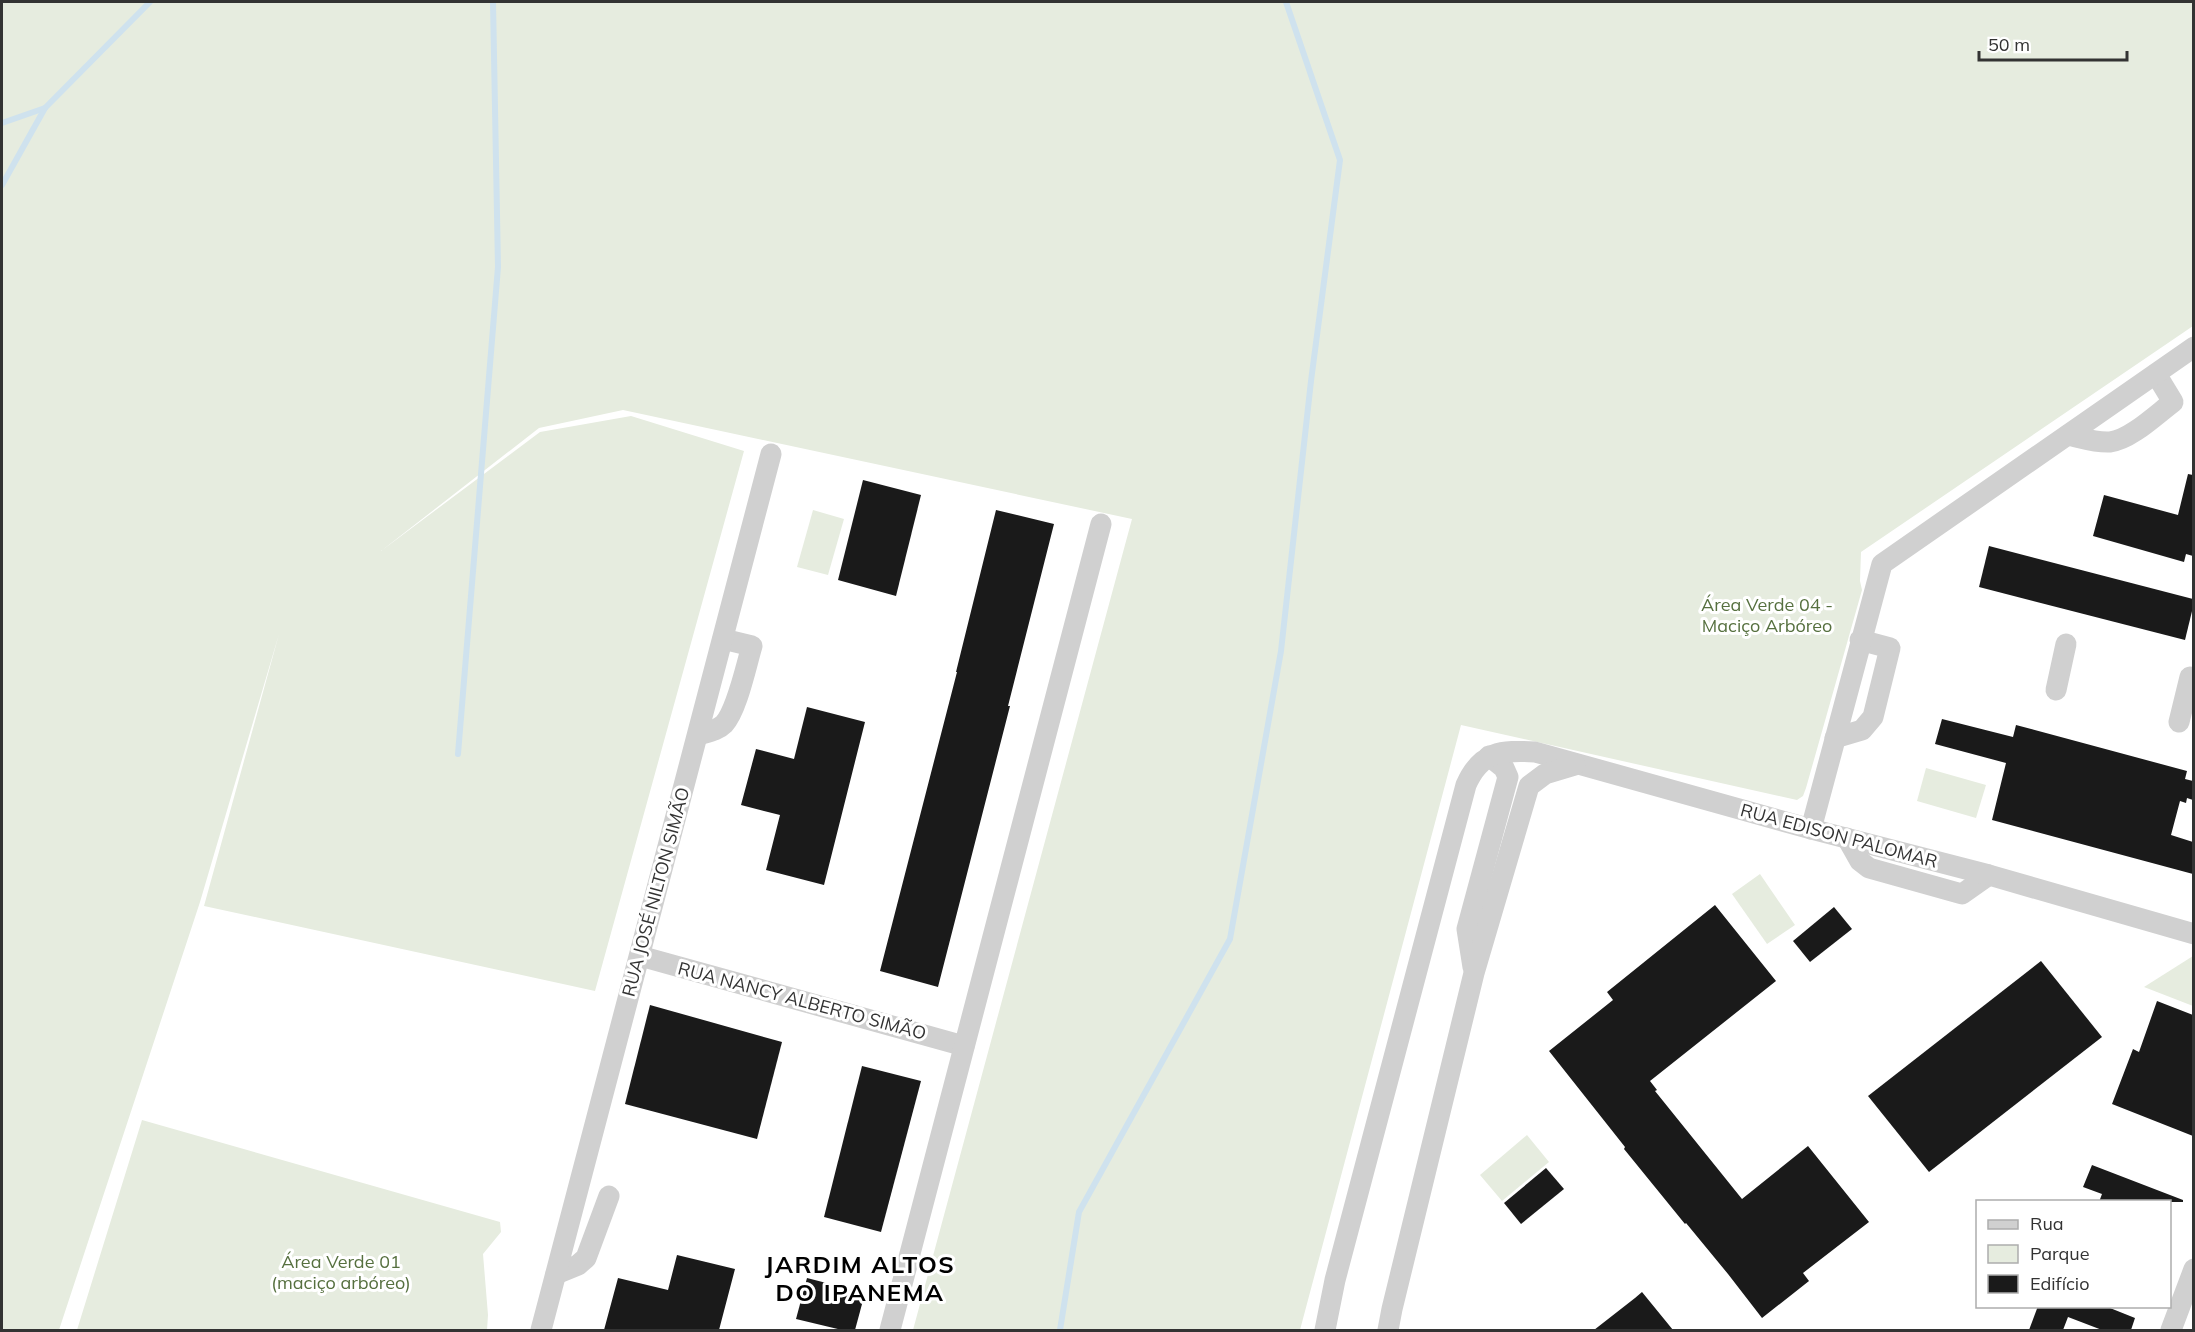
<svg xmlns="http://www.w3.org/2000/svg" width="2195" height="1332" font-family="Mulish,sans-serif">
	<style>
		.green { fill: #e6ecdf }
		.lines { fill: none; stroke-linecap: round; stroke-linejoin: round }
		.stream { stroke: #cfe2ee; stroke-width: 6 }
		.building { fill: #1a1a1a }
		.minor { stroke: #d0d0d0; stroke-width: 21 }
		.labels { text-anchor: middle; stroke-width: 6; stroke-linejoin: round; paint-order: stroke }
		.park-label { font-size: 18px; fill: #56703f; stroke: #fff }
		.street-label { font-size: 18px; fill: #333; stroke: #fff }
		.district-label { font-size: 24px; font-weight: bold; letter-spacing: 1.5px; fill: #000; stroke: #fff }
	</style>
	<rect width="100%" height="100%" fill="#fff"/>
	<g class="green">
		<polygon points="2,2 2193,2 2193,326 1861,552 1860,581 1862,590 1806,788 1803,796 1797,800 1461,725 1300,1330 913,1330 1132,519 623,410 539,428 381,551 540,432 631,416 744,451 595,991 204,906 279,634 200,902 59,1330 2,1330"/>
		<polygon points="813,510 844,519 828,575 797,567"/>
		<polygon points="1926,768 1986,785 1976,818 1917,801"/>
		<polygon points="1760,874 1795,925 1767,944 1732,894"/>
		<polygon points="2193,956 2193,1006 2144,987"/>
		<polygon points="142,1120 500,1222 501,1232 483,1254 488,1315 487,1330 77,1330"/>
		<polygon points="1527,1135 1549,1162 1502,1201 1480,1175"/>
	</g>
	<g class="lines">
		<g class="stream">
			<polyline points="2,123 45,108"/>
			<polyline points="2,185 45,108 150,2"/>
			<polyline points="458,754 498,267 493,2"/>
			<polyline points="1060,1330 1079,1212 1230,939 1281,651 1311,381 1340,160 1286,2"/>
		</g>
	</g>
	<g class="building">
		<polygon points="2188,474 2193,475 2193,556 2186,554 2184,562 2093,536 2104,495 2178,515"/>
		<polygon points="863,480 921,495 896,596 838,580"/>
		<polygon points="996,510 1054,524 1008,706 1010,706 938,987 880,971 957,672 956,672"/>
		<polygon points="1989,546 2193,599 2193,607 2185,640 1979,587"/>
		<polygon points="807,707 865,722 824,885 766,870 780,815 741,805 756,749 794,759"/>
		<polygon points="1942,719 2013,737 2016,725 2187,771 2185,779 2193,781 2193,800 2187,798 2186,803 2180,801 2171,835 2193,842 2193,874 1992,820 2006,763 1935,744"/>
		<polygon points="1715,905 1776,981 1650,1081 1657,1090 1655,1091 1742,1199 1808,1146 1869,1222 1803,1273 1809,1281 1762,1318 1728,1274 1686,1223 1685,1224 1624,1149 1625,1147 1549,1051 1613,1000 1607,992"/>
		<polygon points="1834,907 1852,929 1810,962 1793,941"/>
		<polygon points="2041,961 2102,1037 1929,1172 1868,1096"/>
		<polygon points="2157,1001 2193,1015 2193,1136 2112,1104 2133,1049 2139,1052"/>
		<polygon points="650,1005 782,1042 757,1139 625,1104"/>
		<polygon points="862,1066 921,1081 881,1232 824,1217"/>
		<polygon points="2092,1165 2183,1200 2183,1202 2099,1202 2102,1194 2083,1187"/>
		<polygon points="1546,1168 1564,1189 1521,1224 1504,1203"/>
		<polygon points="677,1255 735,1269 719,1330 604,1330 618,1278 668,1290"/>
		<polygon points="807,1278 865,1293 855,1330 842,1330 796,1319"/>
		<polygon points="1642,1292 1673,1330 1594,1330 1635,1298"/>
		<polygon points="2038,1306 2105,1306 2135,1318 2131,1330 2102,1330 2068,1317 2063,1330 2029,1330"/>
	</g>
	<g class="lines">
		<g class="minor">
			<path d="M2068,435C2082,438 2096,443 2110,442C2130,440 2157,414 2173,402L2156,374"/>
			<polyline points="2056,690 2066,644"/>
			<polyline points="2179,722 2190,677"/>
			<path d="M698,735C707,732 717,731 724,724C737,710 746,666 752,646L723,639"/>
			<polyline points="1835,738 1862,730 1873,717 1890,648 1860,640"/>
			<polyline points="1811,829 1882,564 2194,347"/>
			<polyline points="1847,838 1860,861 1869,868 1962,894 1989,875"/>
			<polyline points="640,956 964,1046"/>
			<polyline points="1473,967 1467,929 1508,777 1504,768 1489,756"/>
			<polyline points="556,1274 578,1265 586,1258 609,1196"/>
			<polyline points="541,1330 771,454"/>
			<polyline points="890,1330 1101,524"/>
			<path d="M1325,1330L1335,1280L1466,785C1481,751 1501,750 1535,752L1811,829L1989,875L2194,934"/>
			<polyline points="1388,1330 1392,1309 1474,973 1529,786 1545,774 1575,765"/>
			<polyline points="2171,1330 2194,1269"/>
		</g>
	</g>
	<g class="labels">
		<g class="park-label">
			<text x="1767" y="611">Área Verde 04 -<tspan x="1767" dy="21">Maciço Arbóreo</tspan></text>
			<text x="341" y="1268">Área Verde 01<tspan x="341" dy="21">(maciço arbóreo)</tspan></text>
		</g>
		<g class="street-label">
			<text transform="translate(1839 836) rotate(15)" y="6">RUA EDISON PALOMAR</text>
			<text transform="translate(656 892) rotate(-75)" y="6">RUA JOSÉ NILTON SIMÃO</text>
			<text transform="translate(802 1001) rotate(15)" y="6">RUA NANCY ALBERTO SIMÃO</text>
		</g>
		<g class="district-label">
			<text x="860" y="1273">JARDIM ALTOS<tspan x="860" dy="28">DO IPANEMA</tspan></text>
		</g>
	</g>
	<rect width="2195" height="1332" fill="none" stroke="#333333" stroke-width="6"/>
	<rect x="1976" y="1200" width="195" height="108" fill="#ffffff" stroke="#adadad" stroke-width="1.5"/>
	<rect x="1988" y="1220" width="30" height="9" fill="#d0d0d0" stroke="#adadad" stroke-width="1.5"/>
	<text x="2030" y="1230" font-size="18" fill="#333333">Rua</text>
	<rect x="1988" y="1245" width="30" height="18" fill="#e6ecdf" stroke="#adadad" stroke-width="1.5"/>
	<text x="2030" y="1260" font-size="18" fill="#333333">Parque</text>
	<rect x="1988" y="1275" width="30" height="18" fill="#1a1a1a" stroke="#adadad" stroke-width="1.5"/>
	<text x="2030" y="1290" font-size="18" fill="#333333">Edifício</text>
	<path d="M1979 51v9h148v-9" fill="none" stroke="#333333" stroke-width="3"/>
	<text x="1988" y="51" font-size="18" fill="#333333" stroke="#ffffff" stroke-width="4.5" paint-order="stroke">50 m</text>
</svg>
